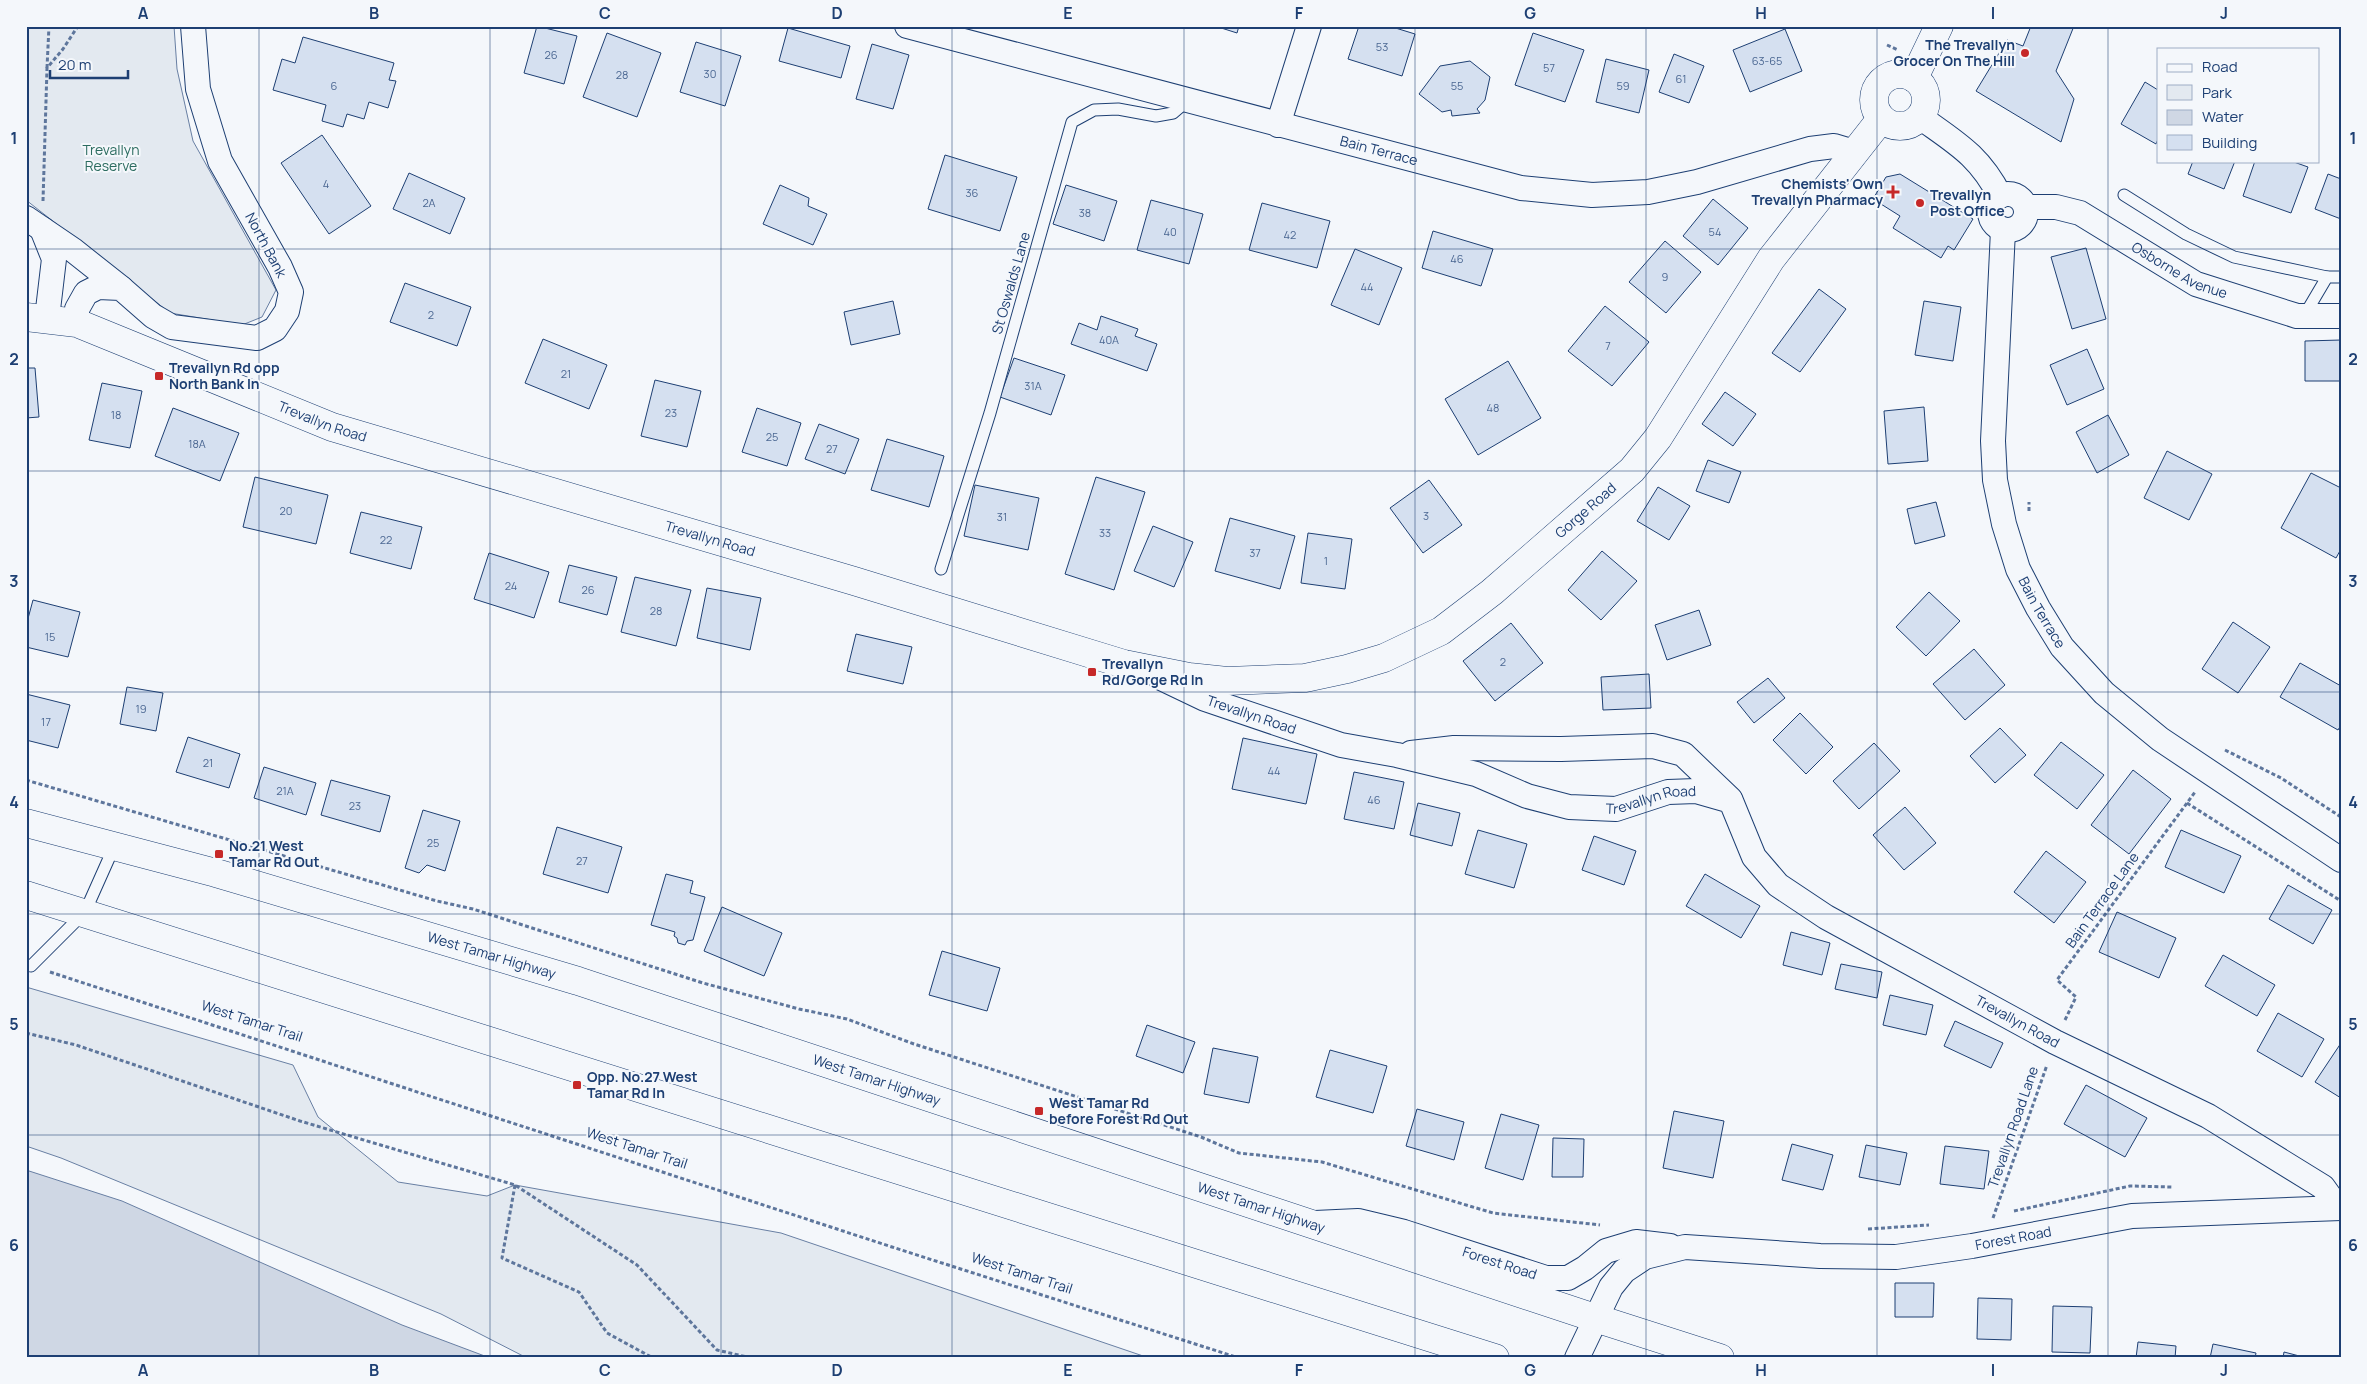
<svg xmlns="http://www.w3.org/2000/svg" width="2367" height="1384" font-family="Manrope,sans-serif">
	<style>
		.green { fill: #e3e9f0; stroke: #687fa3 }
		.water { fill: #cfd7e4; stroke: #687fa3 }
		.building { fill: #d5e0f0; stroke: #1d3f73 }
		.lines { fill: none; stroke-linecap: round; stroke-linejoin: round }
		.service-casing { stroke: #1d3f73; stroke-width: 13 }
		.minor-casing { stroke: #1d3f73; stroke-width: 26 }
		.tertiary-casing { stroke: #1d3f73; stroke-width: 29 }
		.trunk-casing { stroke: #1d3f73; stroke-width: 29 }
		.path { stroke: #5e769c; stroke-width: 3; stroke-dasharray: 4 2.5; stroke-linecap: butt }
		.service { stroke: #f4f7fb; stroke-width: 11 }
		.minor { stroke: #f4f7fb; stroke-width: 24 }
		.tertiary { stroke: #f4f7fb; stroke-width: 28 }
		.trunk { stroke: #f4f7fb; stroke-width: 28 }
		.grid { fill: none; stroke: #1d3f73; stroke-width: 1; stroke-opacity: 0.55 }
		.poi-dot { fill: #c62828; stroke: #f4f7fb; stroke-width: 2 }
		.labels { text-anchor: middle; stroke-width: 4; stroke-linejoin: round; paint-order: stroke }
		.number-label { font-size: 11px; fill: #4b6792 }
		.poi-label { font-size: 14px; font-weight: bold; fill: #1d3f73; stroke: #f4f7fb; text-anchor: start }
		.park-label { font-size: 14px; fill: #2c6c60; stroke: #f4f7fb }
		.street-label { font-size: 14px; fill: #1d3f73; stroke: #f4f7fb }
		.neatline { fill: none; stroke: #1d3f73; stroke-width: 2 }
		.grid-label { font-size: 16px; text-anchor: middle; font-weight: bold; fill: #1d3f73 }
	</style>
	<rect width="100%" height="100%" fill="#f4f7fb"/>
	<g class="green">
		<polygon points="26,26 174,26 177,69 193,141 276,290 262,317 242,325 170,313 26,200"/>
		<polygon points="26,987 293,1065 318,1117 398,1182 487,1196 515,1185 781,1233 1149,1358 527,1358 441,1314 61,1158 26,1146"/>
	</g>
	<polygon class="water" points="26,1170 122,1201 402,1325 490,1358 26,1358"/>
	<g class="building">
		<polygon points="537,26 577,36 564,84 524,73"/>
		<polygon points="1215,26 1239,26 1237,33"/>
		<polygon points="1359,26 1389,26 1415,34 1402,76 1348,59"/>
		<polygon points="2031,26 2074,26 2056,71 2074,99 2061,142 1976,91 2007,40 2023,46"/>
		<polygon points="788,28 850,46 841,78 779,61"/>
		<polygon points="1785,29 1802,71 1750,92 1733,50"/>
		<polygon points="607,33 661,53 637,117 583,97"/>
		<polygon points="1533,33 1584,50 1565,102 1515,85"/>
		<polygon points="303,37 394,63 389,80 396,81 388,108 369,102 364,119 347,114 343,127 322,121 326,105 273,90 282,59 295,63"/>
		<polygon points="696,42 741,56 725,106 680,92"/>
		<polygon points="872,44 909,55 893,109 856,99"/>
		<polygon points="1674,54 1704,66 1689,103 1659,92"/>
		<polygon points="1606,59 1649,70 1639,113 1596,102"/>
		<polygon points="1470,61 1490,77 1485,100 1477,109 1480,113 1452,116 1451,110 1442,112 1419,94 1440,66"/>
		<polygon points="2145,82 2158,90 2158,139 2156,144 2121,124"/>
		<polygon points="322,135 371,206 329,234 281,163"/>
		<polygon points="945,155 1017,177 1000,231 928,209"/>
		<polygon points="2193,161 2235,161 2224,189 2188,174"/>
		<polygon points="2255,161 2291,161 2308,167 2291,213 2243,196"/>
		<polygon points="409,173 465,198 450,234 393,209"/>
		<polygon points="1900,174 1973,219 1954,250 1948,246 1941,258 1893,228 1900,216 1873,199 1886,177"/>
		<polygon points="2328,174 2341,179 2341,219 2315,209"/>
		<polygon points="780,185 809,198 808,206 827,214 813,245 763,224"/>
		<polygon points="1066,185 1117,201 1104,241 1053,224"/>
		<polygon points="1713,199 1748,228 1718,265 1683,236"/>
		<polygon points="1151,200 1203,214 1189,264 1137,250"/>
		<polygon points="1262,203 1330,221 1317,268 1249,250"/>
		<polygon points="1433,231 1493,249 1481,286 1422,268"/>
		<polygon points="1665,241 1701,272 1666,313 1629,282"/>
		<polygon points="2086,248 2106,319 2072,329 2051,257"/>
		<polygon points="1355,249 1402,268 1379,325 1331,305"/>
		<polygon points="405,283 471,307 457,346 390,322"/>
		<polygon points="1819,289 1846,309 1800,372 1772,353"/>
		<polygon points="893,301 900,334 851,345 844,312"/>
		<polygon points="1924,301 1961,307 1953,361 1915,355"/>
		<polygon points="1605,306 1649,342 1612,386 1568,351"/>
		<polygon points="1101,316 1138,329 1135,336 1157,344 1147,371 1071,344 1079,323 1097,330"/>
		<polygon points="543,339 607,365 589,409 525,383"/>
		<polygon points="2341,340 2341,381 2305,381 2305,341"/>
		<polygon points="2087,349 2104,389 2067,405 2050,365"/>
		<polygon points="1014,358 1065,375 1051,415 1000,397"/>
		<polygon points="1508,361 1541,418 1478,455 1445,399"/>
		<polygon points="26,368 35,368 39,417 26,418"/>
		<polygon points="655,380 701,391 687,447 641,436"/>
		<polygon points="102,383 142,391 130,448 89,440"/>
		<polygon points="1725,392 1756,414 1733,446 1702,424"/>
		<polygon points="1924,407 1928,461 1888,464 1884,411"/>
		<polygon points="173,408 239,433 220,481 155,456"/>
		<polygon points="757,408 801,423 787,466 742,452"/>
		<polygon points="2108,415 2129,455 2097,473 2076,432"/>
		<polygon points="819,424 859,439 845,474 805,459"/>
		<polygon points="887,439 944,456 929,507 871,490"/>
		<polygon points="2167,451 2212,474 2189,520 2144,498"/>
		<polygon points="1708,460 1741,472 1729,503 1696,491"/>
		<polygon points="2311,473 2341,488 2341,549 2336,558 2281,528"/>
		<polygon points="255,477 328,495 316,544 243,527"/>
		<polygon points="1096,477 1145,492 1114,590 1065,574"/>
		<polygon points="1429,480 1462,525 1423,553 1390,508"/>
		<polygon points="975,485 1039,498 1028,550 964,536"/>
		<polygon points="1658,487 1690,506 1669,540 1637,521"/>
		<polygon points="1936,502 1945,536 1915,544 1907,509"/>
		<polygon points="361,512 422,527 411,569 350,553"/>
		<polygon points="1230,518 1295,536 1280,589 1215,571"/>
		<polygon points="1153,526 1193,542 1174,587 1134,571"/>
		<polygon points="1308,533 1352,539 1345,589 1301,583"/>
		<polygon points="1602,551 1637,581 1601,620 1568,590"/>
		<polygon points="489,553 549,572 534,618 474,599"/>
		<polygon points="569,565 617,577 607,615 559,602"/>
		<polygon points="635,577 691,590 676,646 621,632"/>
		<polygon points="707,588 761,598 750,650 697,638"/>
		<polygon points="1929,592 1960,621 1926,656 1896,627"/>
		<polygon points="33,600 80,612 68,657 26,647 26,626"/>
		<polygon points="1699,610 1711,645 1667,660 1655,625"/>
		<polygon points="2233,622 2270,647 2238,693 2202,669"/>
		<polygon points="1511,623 1543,663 1495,701 1463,661"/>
		<polygon points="856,634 912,647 903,684 847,671"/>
		<polygon points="1974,649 2005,685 1965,720 1933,684"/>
		<polygon points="2300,663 2341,686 2341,725 2338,730 2280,697"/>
		<polygon points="1649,674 1651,708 1603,710 1601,677"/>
		<polygon points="1768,678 1785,698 1754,723 1737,702"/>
		<polygon points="127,687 163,693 156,731 120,724"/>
		<polygon points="26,694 70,705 58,748 26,740"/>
		<polygon points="1800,713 1833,747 1806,774 1773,740"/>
		<polygon points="2000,728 2026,755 1995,783 1970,756"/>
		<polygon points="188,737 240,754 229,788 176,772"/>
		<polygon points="1243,738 1317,754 1306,804 1232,789"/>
		<polygon points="2061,742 2104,775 2077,809 2034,775"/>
		<polygon points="1874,743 1900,771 1859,809 1833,781"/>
		<polygon points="264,767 316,783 306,815 254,798"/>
		<polygon points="2133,770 2171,799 2129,854 2091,825"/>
		<polygon points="1354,772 1404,782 1394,829 1344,819"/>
		<polygon points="331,780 390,796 380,832 321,815"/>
		<polygon points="1418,803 1460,813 1452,846 1410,835"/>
		<polygon points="1905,807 1936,843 1904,870 1873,835"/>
		<polygon points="423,810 460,821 445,871 427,865 419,873 405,868"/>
		<polygon points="557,827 622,847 608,893 543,874"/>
		<polygon points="1478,830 1527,844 1514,888 1465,874"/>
		<polygon points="2181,830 2241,856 2224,893 2165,867"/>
		<polygon points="1594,836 1636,851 1624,885 1582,870"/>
		<polygon points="2046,851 2086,882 2054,923 2014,892"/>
		<polygon points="666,874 693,881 690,893 705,897 693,940 687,941 685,945 678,943 677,938 674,936 675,932 651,925"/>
		<polygon points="1705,874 1760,906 1741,938 1686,906"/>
		<polygon points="2288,885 2332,910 2313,944 2269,919"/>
		<polygon points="722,907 782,933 764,976 704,951"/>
		<polygon points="2117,912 2176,938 2159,978 2099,952"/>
		<polygon points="1791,932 1830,943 1822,975 1783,965"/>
		<polygon points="942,951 1000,968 987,1011 929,995"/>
		<polygon points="2223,955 2275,985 2257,1016 2205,986"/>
		<polygon points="1841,964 1882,972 1877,998 1835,989"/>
		<polygon points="1890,995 1933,1005 1926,1035 1883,1025"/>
		<polygon points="2278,1013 2324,1039 2302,1077 2257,1051"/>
		<polygon points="1955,1021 2003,1043 1991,1068 1944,1046"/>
		<polygon points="1147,1025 1195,1042 1183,1073 1136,1056"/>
		<polygon points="2341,1043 2341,1098 2315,1082"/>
		<polygon points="1213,1048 1258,1057 1249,1103 1204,1094"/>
		<polygon points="1330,1050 1387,1066 1373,1113 1316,1097"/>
		<polygon points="2086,1085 2147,1118 2125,1157 2064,1124"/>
		<polygon points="1417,1109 1464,1122 1454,1160 1406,1146"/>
		<polygon points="1674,1111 1724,1121 1713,1178 1663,1168"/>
		<polygon points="1501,1114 1539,1125 1523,1180 1485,1168"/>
		<polygon points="1553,1138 1584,1139 1583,1177 1552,1177"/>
		<polygon points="1792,1144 1833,1155 1823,1190 1782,1180"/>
		<polygon points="1866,1145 1907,1153 1900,1185 1859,1177"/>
		<polygon points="1945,1146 1989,1151 1984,1189 1940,1184"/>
		<polygon points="1895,1283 1934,1283 1933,1317 1895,1317"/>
		<polygon points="1978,1298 2012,1299 2011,1340 1977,1339"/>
		<polygon points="2053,1306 2092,1307 2090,1353 2052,1352"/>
		<polygon points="2138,1342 2176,1346 2175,1358 2136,1358"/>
		<polygon points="2213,1344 2256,1353 2255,1358 2210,1358"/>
		<polygon points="2284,1352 2307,1358 2283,1358"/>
	</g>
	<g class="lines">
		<defs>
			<g id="service">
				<polyline points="2124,195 2186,234 2234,257 2327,277"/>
				<polyline points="2304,316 2327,277 2341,277"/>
				<polyline points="941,569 990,413 1072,122 1094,110 1118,109 1156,116 1173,113 1187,101"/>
				<polyline points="26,965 31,966 85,912 114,847"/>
			</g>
			<g id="minor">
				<path id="s1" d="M907,26L1521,188L1592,195L1648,192L1697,182L1810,149L1834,146L1854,152"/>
				<path d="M1920,117C1956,143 1979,155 2000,196"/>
				<polyline points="1278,125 1309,26"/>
				<circle cx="2008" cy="212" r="18"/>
				<path id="s2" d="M2026,207H2056L2080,213L2196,284L2297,316H2341"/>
				<polyline points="26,218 73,250 121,288"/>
				<polyline points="42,229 54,259 47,318"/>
				<path id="s3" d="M2003,230L1993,441L1995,480L2004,524L2018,569L2038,608L2062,647L2104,693L2160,739L2341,860"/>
				<polyline points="77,323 77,309 86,293 98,287 121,288 153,316 172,327 257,338 275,329 287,311 291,292 280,267 220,161 198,89 193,26"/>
				<path id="s4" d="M1159,677L1205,699L1341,745L1397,755L1476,774L1527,796L1569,807L1616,809L1668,792L1696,791L1731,801L1754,857L1778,885L1826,917L2055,1042L2208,1116L2323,1187L2338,1208"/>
				<polyline points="1411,753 1454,748 1561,749 1653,746 1683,754 1730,799"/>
				<path id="s5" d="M1315,1223L1358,1221L1404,1232L1546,1278H1568L1585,1268L1606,1251L1636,1242L1670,1246"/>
				<path id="s6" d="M1577,1358L1611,1287L1624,1271L1645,1257L1685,1247L1820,1256L1896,1257L1972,1246L2132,1216L2341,1208"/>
			</g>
			<g id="tertiary">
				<circle cx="1900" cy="100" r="26"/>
				<polyline points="1914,78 1939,26"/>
				<path id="s7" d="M26,317L77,323L332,427L854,581L1124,664L1189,677L1227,681L1305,678L1347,669L1384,658L1441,631L1492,592L1632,470L1658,438L1771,259L1881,119"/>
			</g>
			<g id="trunk">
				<path id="s8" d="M26,823L216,873L578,981L1595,1318L1720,1358"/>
				<polyline points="26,895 1495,1358"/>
			</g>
		</defs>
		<use href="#service" class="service-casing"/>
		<use href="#minor" class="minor-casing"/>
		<use href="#tertiary" class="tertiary-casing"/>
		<use href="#trunk" class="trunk-casing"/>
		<g class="path">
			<polyline points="1887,45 1898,50"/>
			<polyline points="47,68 49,26"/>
			<polyline points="43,201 47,68 63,49 78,26"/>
			<polyline points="2029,511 2029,502"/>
			<polyline points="2225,750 2281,778 2341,817"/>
			<polyline points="26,780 437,901 473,909 703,983 799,1009 847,1019 914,1044 1201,1137 1239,1153 1322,1162 1493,1213 1600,1225"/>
			<polyline points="2187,803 2341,901"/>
			<polyline points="50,972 892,1247 1239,1358"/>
			<polyline points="2065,1020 2076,997 2057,980 2195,792"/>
			<polyline points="26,1033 76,1045 300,1121 515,1185 637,1265 717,1350 751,1358"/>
			<polyline points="515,1185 502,1258 579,1292 607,1333 653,1358"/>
			<polyline points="2014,1211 2130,1186 2172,1187"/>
			<polyline points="1993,1218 2047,1065"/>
			<polyline points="1868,1229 1929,1225"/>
		</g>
		<use href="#service" class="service"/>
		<use href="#minor" class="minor"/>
		<use href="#tertiary" class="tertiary"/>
		<use href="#trunk" class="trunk"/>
	</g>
	<path class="grid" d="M259,26V1358M490,26V1358M721,26V1358M952,26V1358M1184,26V1358M1415,26V1358M1646,26V1358M1877,26V1358M2108,26V1358M26,249H2341M26,471H2341M26,692H2341M26,914H2341M26,1135H2341"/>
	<g class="poi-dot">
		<circle cx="2025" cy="53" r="5"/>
		<path d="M1890.5 184.5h5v5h5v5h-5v5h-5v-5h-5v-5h5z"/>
		<circle cx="1920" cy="203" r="5"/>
		<rect x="154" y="371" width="10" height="10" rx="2.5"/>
		<rect x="1087" y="667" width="10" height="10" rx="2.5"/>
		<rect x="214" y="849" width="10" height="10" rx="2.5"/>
		<rect x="572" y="1080" width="10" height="10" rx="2.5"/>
		<rect x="1034" y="1106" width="10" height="10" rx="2.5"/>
	</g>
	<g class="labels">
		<g class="number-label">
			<text x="1382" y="51">53</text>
			<text x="551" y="59">26</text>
			<text x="1767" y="65">63-65</text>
			<text x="1549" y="72">57</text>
			<text x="710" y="78">30</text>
			<text x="622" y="79">28</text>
			<text x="1681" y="83">61</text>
			<text x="334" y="90">6</text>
			<text x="1457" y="90">55</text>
			<text x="1623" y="90">59</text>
			<text x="326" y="188">4</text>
			<text x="972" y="197">36</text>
			<text x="429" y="207">2A</text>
			<text x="1085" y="217">38</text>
			<text x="1170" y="236">40</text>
			<text x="1715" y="236">54</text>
			<text x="1290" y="239">42</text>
			<text x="1457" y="263">46</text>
			<text x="1665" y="281">9</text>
			<text x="1367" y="291">44</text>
			<text x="431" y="319">2</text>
			<text x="1109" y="344">40A</text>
			<text x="1608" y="350">7</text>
			<text x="566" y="378">21</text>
			<text x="1033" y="390">31A</text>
			<text x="1493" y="412">48</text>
			<text x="671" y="417">23</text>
			<text x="116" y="419">18</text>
			<text x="772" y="441">25</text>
			<text x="197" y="448">18A</text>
			<text x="832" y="453">27</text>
			<text x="286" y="515">20</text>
			<text x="1426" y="520">3</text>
			<text x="1002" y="521">31</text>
			<text x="1105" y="537">33</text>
			<text x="386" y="544">22</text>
			<text x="1255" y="557">37</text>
			<text x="1326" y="565">1</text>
			<text x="511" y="590">24</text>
			<text x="588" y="594">26</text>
			<text x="656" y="615">28</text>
			<text x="50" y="641">15</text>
			<text x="1503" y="666">2</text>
			<text x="141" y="713">19</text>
			<text x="46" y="726">17</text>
			<text x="208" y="767">21</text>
			<text x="1274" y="775">44</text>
			<text x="285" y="795">21A</text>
			<text x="1374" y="804">46</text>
			<text x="355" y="810">23</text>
			<text x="433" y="847">25</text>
			<text x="582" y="865">27</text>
		</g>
		<g class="poi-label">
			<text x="2015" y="50" text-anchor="end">The Trevallyn<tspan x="2015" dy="16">Grocer On The Hill</tspan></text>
			<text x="1883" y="189" text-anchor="end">Chemists' Own<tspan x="1883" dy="16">Trevallyn Pharmacy</tspan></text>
			<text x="1930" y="200">Trevallyn<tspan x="1930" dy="16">Post Office</tspan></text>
			<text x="169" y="373">Trevallyn Rd opp<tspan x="169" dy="16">North Bank In</tspan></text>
			<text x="1102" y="669">Trevallyn<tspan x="1102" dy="16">Rd/Gorge Rd In</tspan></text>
			<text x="229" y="851">No.21 West<tspan x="229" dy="16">Tamar Rd Out</tspan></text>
			<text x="587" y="1082">Opp. No.27 West<tspan x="587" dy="16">Tamar Rd In</tspan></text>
			<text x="1049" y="1108">West Tamar Rd<tspan x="1049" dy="16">before Forest Rd Out</tspan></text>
		</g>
		<g class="park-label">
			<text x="111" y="155">Trevallyn<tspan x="111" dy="16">Reserve</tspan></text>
		</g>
		<g class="street-label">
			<text dy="5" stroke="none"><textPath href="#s1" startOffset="488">Bain Terrace</textPath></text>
			<text transform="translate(266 245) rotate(62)" y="5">North Bank</text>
			<text dy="5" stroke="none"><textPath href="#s2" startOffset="170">Osborne Avenue</textPath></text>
			<text transform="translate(1011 283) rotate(-74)" y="5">St Oswalds Lane</text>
			<text dy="5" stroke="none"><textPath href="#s7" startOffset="316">Trevallyn Road</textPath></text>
			<text dy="5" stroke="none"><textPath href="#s7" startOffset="1669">Gorge Road</textPath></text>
			<text dy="5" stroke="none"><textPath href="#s7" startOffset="721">Trevallyn Road</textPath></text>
			<text dy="5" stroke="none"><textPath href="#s3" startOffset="392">Bain Terrace</textPath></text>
			<text dy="5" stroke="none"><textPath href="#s4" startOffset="100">Trevallyn Road</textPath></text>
			<text dy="5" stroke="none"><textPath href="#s4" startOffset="515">Trevallyn Road</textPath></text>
			<text transform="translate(2102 900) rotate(-54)" y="5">Bain Terrace Lane</text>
			<text dy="5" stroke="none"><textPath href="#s8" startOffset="484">West Tamar Highway</textPath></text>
			<text transform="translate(252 1021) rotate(18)" y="5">West Tamar Trail</text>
			<text dy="5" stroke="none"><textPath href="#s4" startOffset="971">Trevallyn Road</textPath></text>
			<text dy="5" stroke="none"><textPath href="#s8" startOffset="889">West Tamar Highway</textPath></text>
			<text transform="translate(2013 1127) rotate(-71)" y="5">Trevallyn Road Lane</text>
			<text transform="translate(637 1148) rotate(18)" y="5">West Tamar Trail</text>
			<text dy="5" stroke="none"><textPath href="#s8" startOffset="1294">West Tamar Highway</textPath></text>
			<text dy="5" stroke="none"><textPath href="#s6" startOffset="496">Forest Road</textPath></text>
			<text dy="5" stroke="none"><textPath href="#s5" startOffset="191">Forest Road</textPath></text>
			<text transform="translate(1022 1273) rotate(18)" y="5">West Tamar Trail</text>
		</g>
	</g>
	<rect width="2367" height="1384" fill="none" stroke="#f4f7fb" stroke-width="55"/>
	<rect x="2157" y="48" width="162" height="115" fill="#f4f7fb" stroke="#9eadc5"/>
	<rect x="2167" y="64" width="25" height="8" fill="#f4f7fb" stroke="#9eadc5"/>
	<text x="2202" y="72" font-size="15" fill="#1d3f73">Road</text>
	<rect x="2167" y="85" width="25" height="15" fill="#e3e9f0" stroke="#9eadc5"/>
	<text x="2202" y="98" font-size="15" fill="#1d3f73">Park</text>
	<rect x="2167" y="110" width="25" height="15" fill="#cfd7e4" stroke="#9eadc5"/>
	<text x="2202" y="122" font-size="15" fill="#1d3f73">Water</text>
	<rect x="2167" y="135" width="25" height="15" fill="#d5e0f0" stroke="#9eadc5"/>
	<text x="2202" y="148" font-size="15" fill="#1d3f73">Building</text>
	<path d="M50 70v8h78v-8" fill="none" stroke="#1d3f73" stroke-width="2.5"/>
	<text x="58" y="70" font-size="15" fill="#1d3f73" stroke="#f4f7fb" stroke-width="4" paint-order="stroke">20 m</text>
	<rect x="28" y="28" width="2312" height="1328" class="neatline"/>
	<g class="grid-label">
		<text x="143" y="19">A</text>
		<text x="374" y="19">B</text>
		<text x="605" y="19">C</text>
		<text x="837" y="19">D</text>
		<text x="1068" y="19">E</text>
		<text x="1299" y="19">F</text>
		<text x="1530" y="19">G</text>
		<text x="1761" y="19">H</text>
		<text x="1993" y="19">I</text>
		<text x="2224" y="19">J</text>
		<text x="14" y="144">1</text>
		<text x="2353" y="144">1</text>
		<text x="14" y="365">2</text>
		<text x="2353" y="365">2</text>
		<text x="14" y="587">3</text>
		<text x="2353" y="587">3</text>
		<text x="14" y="808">4</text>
		<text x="2353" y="808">4</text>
		<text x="14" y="1030">5</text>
		<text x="2353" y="1030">5</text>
		<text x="14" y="1251">6</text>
		<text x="2353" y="1251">6</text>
		<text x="143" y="1376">A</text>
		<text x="374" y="1376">B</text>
		<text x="605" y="1376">C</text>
		<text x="837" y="1376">D</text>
		<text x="1068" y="1376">E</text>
		<text x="1299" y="1376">F</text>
		<text x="1530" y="1376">G</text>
		<text x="1761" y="1376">H</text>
		<text x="1993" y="1376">I</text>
		<text x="2224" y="1376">J</text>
	</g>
</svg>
